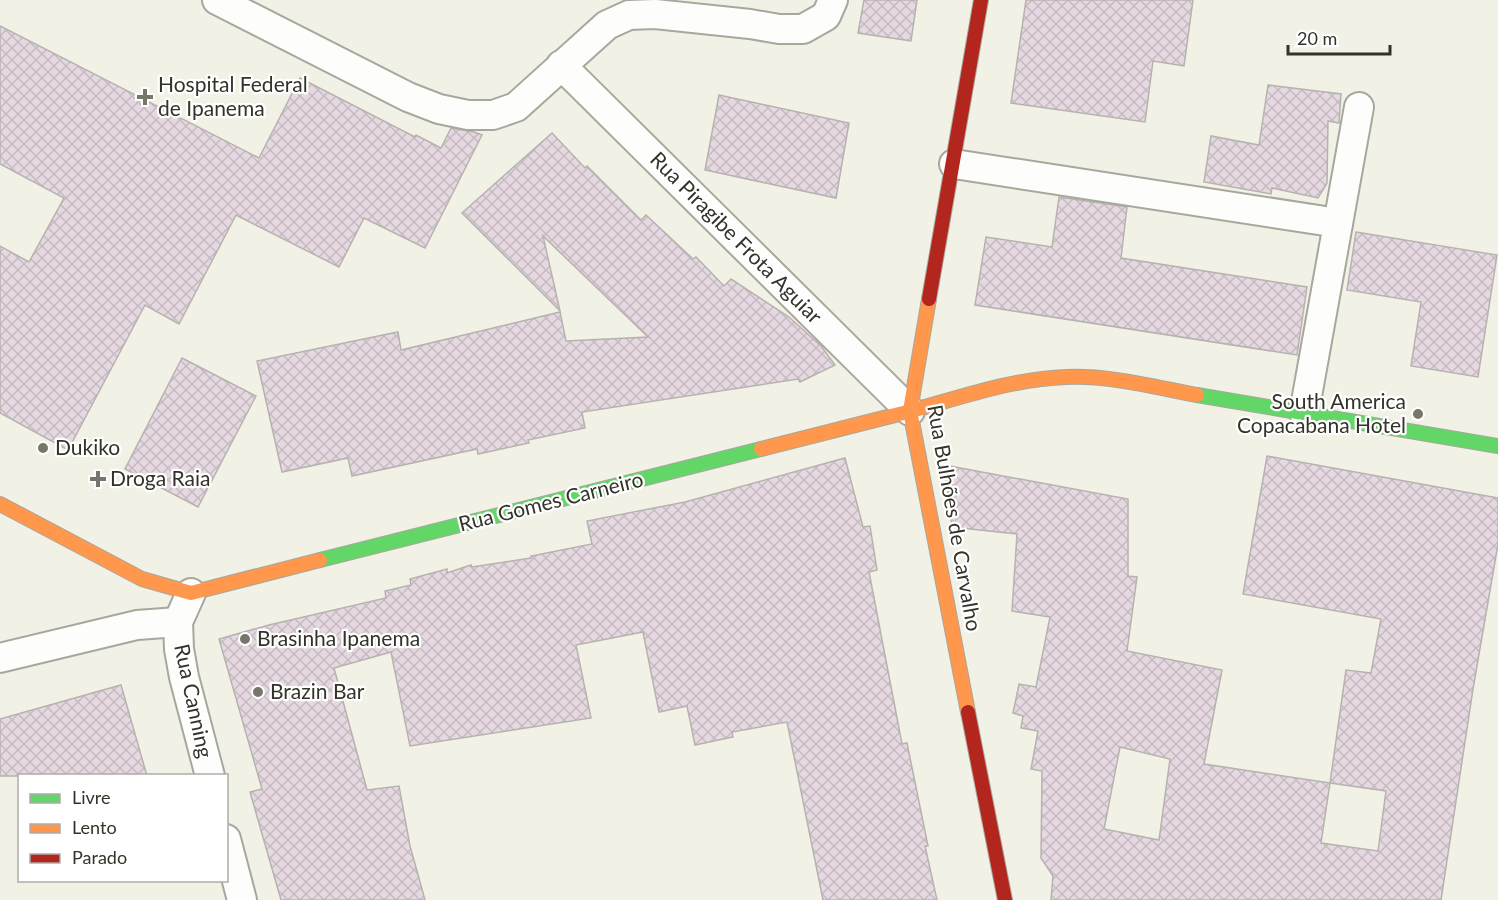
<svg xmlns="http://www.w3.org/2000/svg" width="1498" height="900" font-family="Lato,sans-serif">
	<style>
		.building { fill: url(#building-cross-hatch); stroke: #b6b2af; stroke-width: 1.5; fill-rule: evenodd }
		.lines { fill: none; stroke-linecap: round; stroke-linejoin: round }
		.street-casing { stroke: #a8a79e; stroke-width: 32 }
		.fast-casing { stroke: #a8a79e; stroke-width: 16 }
		.slow-casing { stroke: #a8a79e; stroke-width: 16 }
		.jam-casing { stroke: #a8a79e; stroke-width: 16 }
		.street { stroke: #fdfdfb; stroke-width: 28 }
		.fast { stroke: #63d668; stroke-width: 14 }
		.slow { stroke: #ff974d; stroke-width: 14 }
		.jam { stroke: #b3261e; stroke-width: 14 }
		.poi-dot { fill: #76766b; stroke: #fff; stroke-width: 2 }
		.labels { text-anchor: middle; stroke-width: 4.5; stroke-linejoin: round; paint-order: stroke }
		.poi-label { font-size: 21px; fill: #33332a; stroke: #fff; text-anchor: start }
		.street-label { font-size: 21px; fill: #33332a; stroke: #fff }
	</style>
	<defs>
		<pattern id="building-cross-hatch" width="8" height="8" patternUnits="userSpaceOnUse" patternTransform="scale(1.5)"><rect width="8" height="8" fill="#e6d8e1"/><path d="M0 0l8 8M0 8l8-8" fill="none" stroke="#c6bac1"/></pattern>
	</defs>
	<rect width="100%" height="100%" fill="#f2f1e5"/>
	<g class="building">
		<polygon points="864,0 917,0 911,41 858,33"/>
		<polygon points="1026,0 1193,0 1184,66 1153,61 1145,122 1011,103"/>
		<polygon points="0,26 259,158 300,78 415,137 416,135 441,148 451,128 474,132 482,135 425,248 364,218 339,267 236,215 179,324 145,305 68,450 0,413 0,246 29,262 64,198 0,164"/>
		<polygon points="1268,85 1341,94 1339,123 1328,121 1327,183 1318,198 1272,188 1271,194 1204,182 1211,136 1259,145"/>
		<polygon points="719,95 849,123 836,198 705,170"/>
		<polygon points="552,133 585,168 587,166 641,220 646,215 693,259 696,257 724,286 731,279 789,317 821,346 835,365 800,382 798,379 582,412 585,428 528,440 529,443 478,454 477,449 352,476 348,458 282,472 257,361 398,332 401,350 560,312 566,341 648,337 543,236 560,311 462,213"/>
		<polygon points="1059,197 1127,207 1121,258 1307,287 1297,355 975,305 986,237 1052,247"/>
		<polygon points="1356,232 1497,255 1478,377 1411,366 1421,302 1347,290"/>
		<polygon points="182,358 256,396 198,507 125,469"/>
		<path d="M1267,456L1498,498V544L1473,689L1441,900H1051L1053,876L1041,858L1042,771L1031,769L1038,731L1021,728L1023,716L1013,713L1019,684L1036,687L1050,617L1012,611L1017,534L952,527L944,465L1128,499V576L1137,577L1127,651L1222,670L1204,764L1330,783L1346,670L1371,673L1381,619L1243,594ZM1120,747L1170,759L1159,840L1104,829ZM1330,783L1386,791L1378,851L1321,843Z"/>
		<polygon points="845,458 863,527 870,526 877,570 869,572 902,744 907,743 928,846 925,846 937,900 823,900 787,722 732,732 733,737 695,745 687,706 659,712 643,632 576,645 591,718 410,746 391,652 334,668 367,790 399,786 410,846 425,900 281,900 250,792 262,789 219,639 269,625 386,598 385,591 411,585 410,579 447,569 447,573 471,565 472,567 531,558 531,556 592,544 587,521 685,502"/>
		<polygon points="121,685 147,776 0,776 0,719"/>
	</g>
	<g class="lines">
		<defs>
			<g id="street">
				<polyline points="217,0 408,97 439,109 468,115 493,115 516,107 607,25 629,15 655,14 750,24 779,29 803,29 826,16 833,0"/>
				<polyline points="561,65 910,411"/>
				<polyline points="954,164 1338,223"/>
				<polyline points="1304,413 1359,107"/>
				<polyline points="191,593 178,622 179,649 184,677 210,776"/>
				<polyline points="0,658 137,625 178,622"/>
				<polyline points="226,839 242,900"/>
			</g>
			<g id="fast">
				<polyline points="1197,395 1498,446"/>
				<polyline points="320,560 761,449"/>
			</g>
			<g id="slow">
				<polyline points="929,299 910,411 968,712"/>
				<path d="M761,449C811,436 861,424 911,411C962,397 1012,379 1066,377C1109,375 1154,387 1197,395"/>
				<polyline points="0,504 142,579 191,593 320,560"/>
			</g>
			<g id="jam">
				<polyline points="929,299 981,0"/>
				<polyline points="968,712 1005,900"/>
			</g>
		</defs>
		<use href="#street" class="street-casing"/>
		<use href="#fast" class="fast-casing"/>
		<use href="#slow" class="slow-casing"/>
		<use href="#jam" class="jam-casing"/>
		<use href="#street" class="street"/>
		<use href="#fast" class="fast"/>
		<use href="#slow" class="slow"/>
		<use href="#jam" class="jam"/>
	</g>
	<g class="poi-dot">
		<path d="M142 88h6v6h6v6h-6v6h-6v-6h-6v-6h6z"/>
		<circle cx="1418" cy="414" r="6"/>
		<circle cx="43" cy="448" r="6"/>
		<path d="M95 470h6v6h6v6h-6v6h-6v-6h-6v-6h6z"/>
		<circle cx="245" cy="639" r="6"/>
		<circle cx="258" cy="692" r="6"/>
	</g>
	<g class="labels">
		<g class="poi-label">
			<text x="158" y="92">Hospital Federal<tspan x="158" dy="24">de Ipanema</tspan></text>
			<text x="1406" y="409" text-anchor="end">South America<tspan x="1406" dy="24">Copacabana Hotel</tspan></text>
			<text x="55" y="455">Dukiko</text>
			<text x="110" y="486">Droga Raia</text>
			<text x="257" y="646">Brasinha Ipanema</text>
			<text x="270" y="699">Brazin Bar</text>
		</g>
		<g class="street-label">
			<text transform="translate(736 238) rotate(45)" y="7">Rua Piragibe Frota Aguiar</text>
			<text transform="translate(551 502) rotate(-14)" y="7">Rua Gomes Carneiro</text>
			<text transform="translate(954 518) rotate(80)" y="7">Rua Bulhões de Carvalho</text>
			<text transform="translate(193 701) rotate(78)" y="7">Rua Canning</text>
		</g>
	</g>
	<rect x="18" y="774" width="210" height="108" fill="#ffffff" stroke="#adadaa" stroke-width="1.5"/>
	<rect x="30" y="794" width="30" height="9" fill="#63d668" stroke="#adadaa" stroke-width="1.5"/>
	<text x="72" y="804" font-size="18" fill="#33332a">Livre</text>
	<rect x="30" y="824" width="30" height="9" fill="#ff974d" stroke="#adadaa" stroke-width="1.5"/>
	<text x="72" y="834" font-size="18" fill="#33332a">Lento</text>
	<rect x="30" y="854" width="30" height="9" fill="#b3261e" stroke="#adadaa" stroke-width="1.5"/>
	<text x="72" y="864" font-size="18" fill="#33332a">Parado</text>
	<path d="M1288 45v9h102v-9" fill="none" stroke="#33332a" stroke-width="3"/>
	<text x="1297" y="45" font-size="18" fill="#33332a" stroke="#ffffff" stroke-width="4.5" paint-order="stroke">20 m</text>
</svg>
